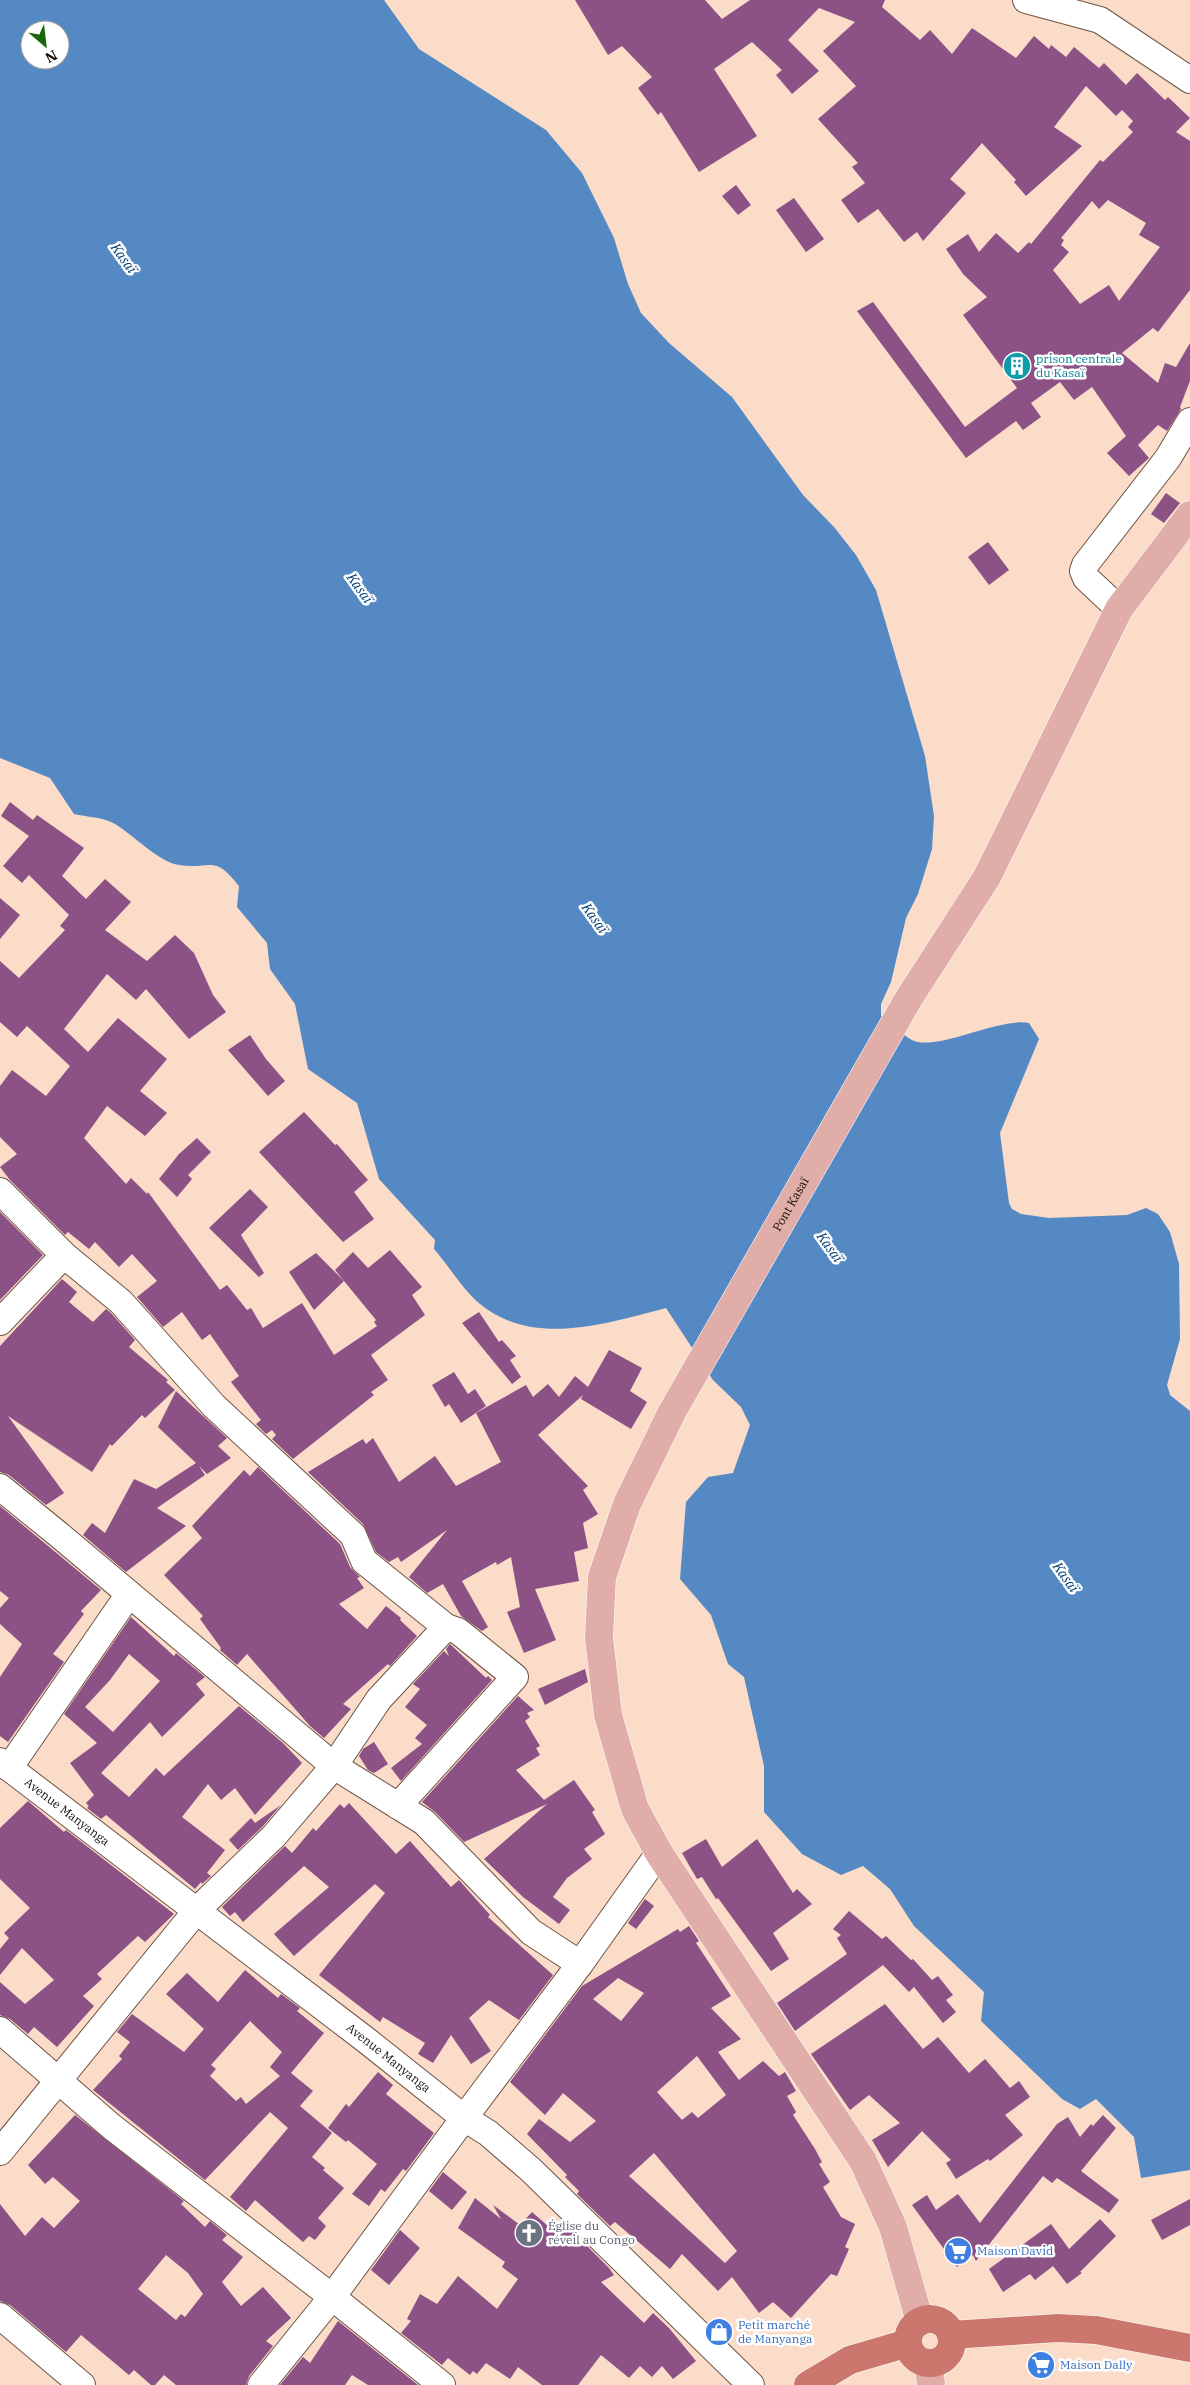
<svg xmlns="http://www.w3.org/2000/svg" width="1190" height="2385" font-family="'IBM Plex Serif',serif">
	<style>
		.water { fill: #5589c4; fill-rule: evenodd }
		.building { fill: #8c5185; fill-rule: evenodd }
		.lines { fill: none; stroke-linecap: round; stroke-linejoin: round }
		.minor-casing { stroke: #6e5444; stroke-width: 28 }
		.major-casing { stroke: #fff; stroke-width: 29 }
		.highway-casing { stroke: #fff; stroke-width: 29 }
		.minor { stroke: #fff; stroke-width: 26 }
		.major { stroke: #e0ada8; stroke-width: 28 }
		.highway { stroke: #cb776e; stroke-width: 28 }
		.labels { text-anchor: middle; stroke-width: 5; stroke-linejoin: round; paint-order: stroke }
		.culture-label { font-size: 12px; fill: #0d838f; stroke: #fff; text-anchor: start }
		.street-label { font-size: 12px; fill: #170d07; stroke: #fff }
		.worship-label { font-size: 12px; fill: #5b616d; stroke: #fff; text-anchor: start }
		.shop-label { font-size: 12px; fill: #366cbe; stroke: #fff; text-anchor: start }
		.water-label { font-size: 14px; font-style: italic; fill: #013d74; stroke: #fff }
	</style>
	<rect width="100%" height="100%" fill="#fadcc9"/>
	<path class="water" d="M0,0H384L419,49L546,130L582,173L614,238L628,284L641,313L669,343L732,397L803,495L834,527L856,555L876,590L925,756L934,816L932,849L918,894L906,918L891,982L881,1004V1016C891,1023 901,1034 912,1040C936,1052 999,1017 1029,1023L1039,1039L1000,1133L1009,1203L1012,1209L1021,1214L1049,1218L1127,1215L1146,1208L1158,1214L1170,1232L1179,1264L1180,1339L1167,1385L1170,1395L1190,1411V2170L1141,2178L1134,2137L1096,2099L1080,2109L1062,2099L981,2021L984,1992L914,1926L890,1889L863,1866L841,1875L802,1854L764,1812V1766L744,1677L728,1664L711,1615L680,1579L686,1502L708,1477L733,1473L750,1425L741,1407L713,1380L666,1308C607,1323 534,1348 480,1304C464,1291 448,1265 434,1249L435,1240L379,1179L357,1103L308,1069L295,1004L270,969L267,943L237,907L239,886C213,853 212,870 179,865C160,863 131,833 115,824C104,817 86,817 74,814L50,778L0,758ZM30,30H60V60H30Z"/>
	<g class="building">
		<path d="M575,0H705L722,19L750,0H885L882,7L920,40L930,30L952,54L972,28L1016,58L1034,36L1049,49L1051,45L1066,57L1074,47L1099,68L1104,63L1126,85L1137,73L1165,100L1168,97L1190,118L1176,132L1190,141V290L1158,332L1153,328L1122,353L1158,383L1165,363L1176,367L1190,343V381L1180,407L1181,409L1167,431L1158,425L1138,445L1149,458L1129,476L1107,453L1126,436L1092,387L1074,400L1060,382L1031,403L1041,417L1023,430L1016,421L966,458L857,311L873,302L965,427L1017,388L963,315L987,297L963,274L946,249L968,234L979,252L996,233L1018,253L1029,242L1031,244L1100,160L1103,162L1133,132L1128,127L1133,121L1122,110L1116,116L1086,86L1054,127L1082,146L1026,196L1014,182L1016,180L982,143L950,179L966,193L923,241L917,232L904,242L878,209L858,223L841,200L865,183L852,167L858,163L818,119L856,86L823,51L855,22L819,8L788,40L819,71L792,94L776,75L782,70L752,42L714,69L757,136L699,172L661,112L658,115L638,88L652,77L622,46L608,55ZM1108,200L1146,223L1139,235L1160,247L1119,301L1109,285L1080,304L1053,270L1069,252L1061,245L1064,240L1061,238L1092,201L1099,209Z"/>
		<polygon points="736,185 751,205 738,215 722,196"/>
		<polygon points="794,198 824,239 806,252 776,210"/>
		<polygon points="1166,493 1180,503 1164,523 1151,514"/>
		<polygon points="988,542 1009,570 989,585 968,557"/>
		<polygon points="10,802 33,820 37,815 84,848 62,876 86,899 105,879 131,902 105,930 147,961 175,935 194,953 213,995 226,1012 189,1039 146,989 136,1000 107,974 64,1029 88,1052 118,1018 167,1059 140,1091 167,1113 145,1136 107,1106 84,1138 126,1184 131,1178 147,1194 148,1192 220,1290 227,1285 247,1310 251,1308 263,1328 302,1303 334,1355 377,1326 374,1322 376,1320 335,1270 353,1252 368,1268 390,1250 422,1287 412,1295 425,1315 371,1355 388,1380 371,1392 374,1395 293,1459 272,1439 276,1435 272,1430 266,1434 256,1424 261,1420 231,1382 239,1376 210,1334 202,1340 182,1312 163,1327 137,1297 157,1281 132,1254 119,1267 95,1242 89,1249 68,1232 65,1235 10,1180 0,1167 17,1154 0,1137 0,1086 12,1070 46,1096 70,1066 27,1026 17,1037 0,1022 0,961 19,978 65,930 60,926 69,915 29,875 22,883 3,866 29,836 1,816"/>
		<polygon points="0,898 20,915 0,939"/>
		<polygon points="250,1035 266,1059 285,1081 268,1096 228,1050"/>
		<polygon points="304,1112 335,1145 337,1144 368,1180 354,1192 374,1219 343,1242 259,1152"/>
		<polygon points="197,1138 211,1152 188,1175 192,1179 177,1197 159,1179 179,1154"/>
		<polygon points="250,1189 268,1207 241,1235 264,1273 259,1277 209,1228"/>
		<polygon points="0,1212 43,1255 0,1300"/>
		<polygon points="316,1253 344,1281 314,1310 289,1272"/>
		<polygon points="62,1279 77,1292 69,1302 93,1322 106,1309 111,1313 135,1340 129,1347 168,1380 166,1382 175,1390 145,1418 142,1415 112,1446 110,1444 92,1472 8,1416 64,1493 46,1505 9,1475 0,1472 0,1346"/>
		<polygon points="479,1312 499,1342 502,1340 516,1356 510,1360 521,1377 512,1384 462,1323"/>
		<polygon points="609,1350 642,1368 630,1391 647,1402 631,1429 581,1399 583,1395 538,1435 588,1486 583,1490 598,1514 583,1523 588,1548 574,1552 579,1581 535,1589 556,1640 524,1653 507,1612 520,1607 511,1557 497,1565 496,1562 462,1581 488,1627 482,1631 461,1616 443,1584 427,1593 409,1577 447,1530 401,1562 398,1557 389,1562 376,1552 363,1524 308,1472 363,1439 366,1444 373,1438 399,1482 435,1456 456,1486 501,1462 476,1413 526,1385 533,1397 548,1384 559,1397 575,1376 588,1387"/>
		<polygon points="454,1372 468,1394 475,1389 486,1406 461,1423 449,1404 445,1407 432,1385"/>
		<polygon points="176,1391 227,1438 218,1446 231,1458 207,1474 199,1466 205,1475 157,1508 186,1526 126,1572 83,1535 92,1523 105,1533 134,1479 156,1489 196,1463 158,1427"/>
		<polygon points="258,1467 340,1544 350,1567 360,1577 357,1578 364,1588 339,1604 367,1629 386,1606 401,1618 400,1620 417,1636 390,1666 388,1664 343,1704 351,1709 324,1738 310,1726 247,1654 237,1665 220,1650 221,1648 200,1619 203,1616 164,1575 202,1538 192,1526 244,1470 250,1476"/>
		<polygon points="0,1506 101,1590 81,1611 84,1614 53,1654 64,1662 8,1742 0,1736 0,1677 22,1644 0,1624 0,1608 9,1598 0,1591"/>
		<path d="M131,1617L174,1656L176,1653L205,1677L196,1684L205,1695L162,1737L150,1722L101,1773L129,1797L156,1768L164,1776L239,1706L283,1743L302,1763L255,1815L235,1788L221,1800L208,1784L182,1817L225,1850L207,1873L211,1876L202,1884L201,1882L195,1889L106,1815L101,1819L87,1808L89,1806L86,1803L94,1795L70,1763L97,1743L64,1714ZM129,1654L160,1681L113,1732L85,1707L110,1680Z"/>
		<polygon points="450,1644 486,1678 488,1676 492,1680 401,1781 391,1768 422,1744 415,1738 427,1725 405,1707 420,1689 413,1684 444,1651 449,1656 446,1649"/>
		<polygon points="585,1669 588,1682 545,1705 538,1689"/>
		<polygon points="518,1696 534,1710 527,1713 530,1717 525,1721 540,1746 536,1748 540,1755 516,1770 544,1800 574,1780 595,1810 592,1812 605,1834 584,1849 592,1859 567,1878 553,1897 570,1910 559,1924 523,1897 484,1859 547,1804 464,1842 435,1812 422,1802"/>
		<polygon points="374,1742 388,1764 374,1773 368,1770 359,1756 363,1749"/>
		<polygon points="28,1801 64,1832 66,1830 174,1914 145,1942 138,1936 97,1974 102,1979 83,1996 94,2006 57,2047 34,2027 28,2034 10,2019 0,2015 0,1982 25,2004 54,1980 22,1948 0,1975 0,1949 9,1938 4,1933 30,1908 0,1879 0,1828"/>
		<polygon points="349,1803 396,1854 410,1841 451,1887 459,1880 490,1915 488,1917 553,1975 519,2020 489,2000 469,2018 491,2051 471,2064 451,2035 433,2063 418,2054 425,2043 383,2017 380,2022 319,1975 385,1893 375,1884 294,1956 274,1934 329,1887 304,1866 243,1922 235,1912 230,1916 222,1907 285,1846 292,1853 313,1828 316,1831 340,1804 344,1808"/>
		<polygon points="281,1805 263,1826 238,1850 229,1840 251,1818 255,1823"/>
		<polygon points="706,1839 722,1867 757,1839 793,1893 797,1889 812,1904 773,1933 789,1959 771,1971 718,1898 716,1899 702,1877 697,1879 682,1853"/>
		<polygon points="645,1899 654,1906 636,1929 628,1923"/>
		<polygon points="849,1911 882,1939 886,1936 911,1960 913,1959 932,1980 938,1976 953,1995 946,2000 956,2012 943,2023 914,1987 909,1992 883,1965 795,2031 777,2003 847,1954 837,1938 841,1935 833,1929"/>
		<path d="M689,1926L699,1941L696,1943L731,1996L711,2008L741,2039L718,2052L739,2080L763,2061L779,2076L785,2072L796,2091L787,2096L796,2112L793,2115L815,2149L822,2162L819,2164L830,2182L823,2187L841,2217L855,2224L845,2247L849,2249L837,2276L831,2274L791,2318L773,2302L759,2313L732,2277L718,2291L682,2254L670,2269L615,2222L610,2226L577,2194L579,2191L565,2177L567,2175L527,2134L539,2119L570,2142L596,2121L563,2093L545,2115L510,2082L582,1986L678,1929L680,1932ZM618,1978L644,1993L621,2021L593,1999ZM697,2056L726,2095L698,2118L692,2112L682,2120L657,2092ZM654,2153L737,2251L725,2263L629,2176Z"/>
		<path d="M245,1970L278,1998L281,1994L300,2008L297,2011L324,2033L291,2073L313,2091L300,2106L332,2133L312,2157L325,2168L323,2170L344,2188L318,2218L326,2226L315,2240L309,2236L303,2242L255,2200L246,2211L230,2197L288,2128L270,2112L205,2180L93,2090L122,2059L119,2056L130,2042L117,2032L132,2014L184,2052L204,2029L166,1994L187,1973L218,2002ZM250,2021L282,2052L270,2067L280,2076L246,2104L241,2097L236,2101L210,2076L216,2069L211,2065Z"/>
		<polygon points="885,2004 923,2049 938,2037 969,2073 985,2059 1010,2088 1019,2081 1030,2097 1005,2115 1023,2135 990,2161 988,2159 956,2179 946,2163 951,2160 922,2131 888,2167 872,2140 900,2123 869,2095 850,2110 811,2054"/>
		<polygon points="378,2072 393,2085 386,2094 434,2133 406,2171 403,2169 385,2192 381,2189 369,2206 352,2194 377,2164 348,2140 346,2142 328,2128 346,2104 349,2107"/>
		<path d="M75,2115L184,2201L181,2204L205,2227L210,2221L227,2235L222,2240L243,2257L222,2282L241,2306L263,2287L291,2318L266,2341L273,2346L249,2376L246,2385H176L164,2375L155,2385H151L134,2370L129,2375L81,2335L66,2352L10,2305L0,2301V2204L25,2236L42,2217L54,2228L80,2201L53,2177L45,2184L28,2165ZM166,2255L188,2273L203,2294L185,2317L181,2314L176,2320L138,2289Z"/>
		<polygon points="1103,2115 1116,2128 1081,2171 1119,2200 1109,2213 1057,2178 1052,2183 1043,2176 976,2261 973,2255 957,2267 912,2205 927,2195 936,2210 958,2194 980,2223 1057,2124 1068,2117 1080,2137 1091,2124 1093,2126"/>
		<polygon points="443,2172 467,2192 452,2210 429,2191"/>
		<polygon points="475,2198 501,2219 493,2205 520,2225 532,2212 557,2234 565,2224 609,2268 614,2275 601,2282 644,2323 653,2313 669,2328 696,2361 673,2379 662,2366 652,2377 640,2366 629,2378 601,2355 578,2385 542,2385 518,2367 510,2379 486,2363 477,2374 473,2371 470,2375 448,2358 442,2365 401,2333 411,2321 407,2319 420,2294 437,2304 458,2276 497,2309 518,2279 502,2267 505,2262 458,2228"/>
		<polygon points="1190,2199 1190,2225 1162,2240 1151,2220"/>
		<polygon points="1100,2219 1116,2236 1080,2272 1082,2273 1067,2284 1053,2266 1035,2280 1030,2274 1003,2292 989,2269 1051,2224 1069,2249"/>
		<polygon points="400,2230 420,2248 389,2285 371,2270"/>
		<polygon points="338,2321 418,2385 368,2385 352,2375 345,2385 280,2385 303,2357 310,2363"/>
	</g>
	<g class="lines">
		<defs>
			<g id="minor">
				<polyline points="1026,0 1100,20 1190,80"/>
				<polyline points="1119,609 1086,578 1083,571 1085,565 1168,458 1190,421"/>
				<polyline points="0,1191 64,1255 121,1302 214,1406 353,1535 364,1561 446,1627"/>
				<polyline points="0,1322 64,1255"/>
				<polyline points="0,1487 58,1534 334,1766 424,1822 531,1932 580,1964"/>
				<path id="s1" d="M0,1761L366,2040L464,2118L488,2133L531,2170L751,2385"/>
				<polyline points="9,1768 129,1594"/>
				<polyline points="0,2030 112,2127 332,2297 442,2385"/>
				<polyline points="0,2152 197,1910 274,1836 334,1766 379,1699 446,1627 458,1631 515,1677 398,1806"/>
				<polyline points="0,2316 82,2385"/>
				<polyline points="261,2385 332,2297 464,2118 580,1964 659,1853"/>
			</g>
			<g id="major">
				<path id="s2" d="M920,2322L893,2227L863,2161L659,1853L635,1809L608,1715L599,1638L602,1577L627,1504L672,1412L909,998L987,877L1119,609L1190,515"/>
				<polyline points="929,2365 931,2385"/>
			</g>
			<g id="highway">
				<circle cx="930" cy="2341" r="22"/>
				<polyline points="951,2335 1058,2328 1096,2330 1190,2348"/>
				<polyline points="808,2385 850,2360 908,2343"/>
			</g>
		</defs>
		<use href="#minor" class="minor-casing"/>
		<use href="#major" class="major-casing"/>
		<use href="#highway" class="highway-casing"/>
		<use href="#minor" class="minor"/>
		<use href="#major" class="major"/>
		<use href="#highway" class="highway"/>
	</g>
	<defs>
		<symbol id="building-disc" viewBox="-11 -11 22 22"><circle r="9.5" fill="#0f9aa8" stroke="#fff"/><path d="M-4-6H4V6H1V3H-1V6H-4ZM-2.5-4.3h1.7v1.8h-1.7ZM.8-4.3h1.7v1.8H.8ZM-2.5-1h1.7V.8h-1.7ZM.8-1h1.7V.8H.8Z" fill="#fff"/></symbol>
		<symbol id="church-disc" viewBox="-11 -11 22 22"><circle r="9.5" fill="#6b7280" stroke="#fff"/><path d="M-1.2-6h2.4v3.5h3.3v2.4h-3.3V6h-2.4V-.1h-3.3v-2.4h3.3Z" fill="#fff"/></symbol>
		<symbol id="supermarket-disc" viewBox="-11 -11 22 22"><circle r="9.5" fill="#3f7fe0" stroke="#fff"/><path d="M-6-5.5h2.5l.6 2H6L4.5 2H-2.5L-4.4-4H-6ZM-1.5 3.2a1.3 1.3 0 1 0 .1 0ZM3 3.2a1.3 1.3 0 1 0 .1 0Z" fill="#fff"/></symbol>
		<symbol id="shop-disc" viewBox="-11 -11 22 22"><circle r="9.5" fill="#3f7fe0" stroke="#fff"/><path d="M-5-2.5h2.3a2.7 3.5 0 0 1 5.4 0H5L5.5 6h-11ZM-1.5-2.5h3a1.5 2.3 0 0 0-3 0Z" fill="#fff"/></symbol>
	</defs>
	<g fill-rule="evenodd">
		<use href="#building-disc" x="1001" y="350" width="32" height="32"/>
		<use href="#church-disc" x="513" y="2217" width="32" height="32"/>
		<use href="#supermarket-disc" x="942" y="2235" width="32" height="32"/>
		<use href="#shop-disc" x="703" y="2316" width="32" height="32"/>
		<use href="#supermarket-disc" x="1025" y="2349" width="32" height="32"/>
	</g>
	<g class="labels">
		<g class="culture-label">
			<text x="1036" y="363">prison centrale<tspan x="1036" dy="14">du Kasaï</tspan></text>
		</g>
		<g class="street-label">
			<text dy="4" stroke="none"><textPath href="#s2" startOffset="1246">Pont Kasaï</textPath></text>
			<text dy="4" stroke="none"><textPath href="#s1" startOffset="84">Avenue Manyanga</textPath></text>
			<text dy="4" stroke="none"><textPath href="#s1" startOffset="489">Avenue Manyanga</textPath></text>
		</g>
		<g class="worship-label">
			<text x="548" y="2230">Église du<tspan x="548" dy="14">réveil au Congo</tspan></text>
		</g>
		<g class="shop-label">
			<text x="977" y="2255">Maison David</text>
			<text x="738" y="2329">Petit marché<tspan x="738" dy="14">de Manyanga</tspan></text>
			<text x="1060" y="2369">Maison Dally</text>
		</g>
		<g class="water-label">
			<text transform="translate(124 258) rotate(54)" y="5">Kasaï</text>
			<text transform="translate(360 588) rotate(54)" y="5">Kasaï</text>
			<text transform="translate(595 918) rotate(54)" y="5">Kasaï</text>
			<text transform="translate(830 1247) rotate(54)" y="5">Kasaï</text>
			<text transform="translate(1066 1577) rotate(54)" y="5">Kasaï</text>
		</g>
	</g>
	<g transform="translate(45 45) rotate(152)"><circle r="24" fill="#ffffff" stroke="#a29e9c"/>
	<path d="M0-4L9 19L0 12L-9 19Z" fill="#176708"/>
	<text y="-8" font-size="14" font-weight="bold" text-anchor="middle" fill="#170d07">N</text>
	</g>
</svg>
